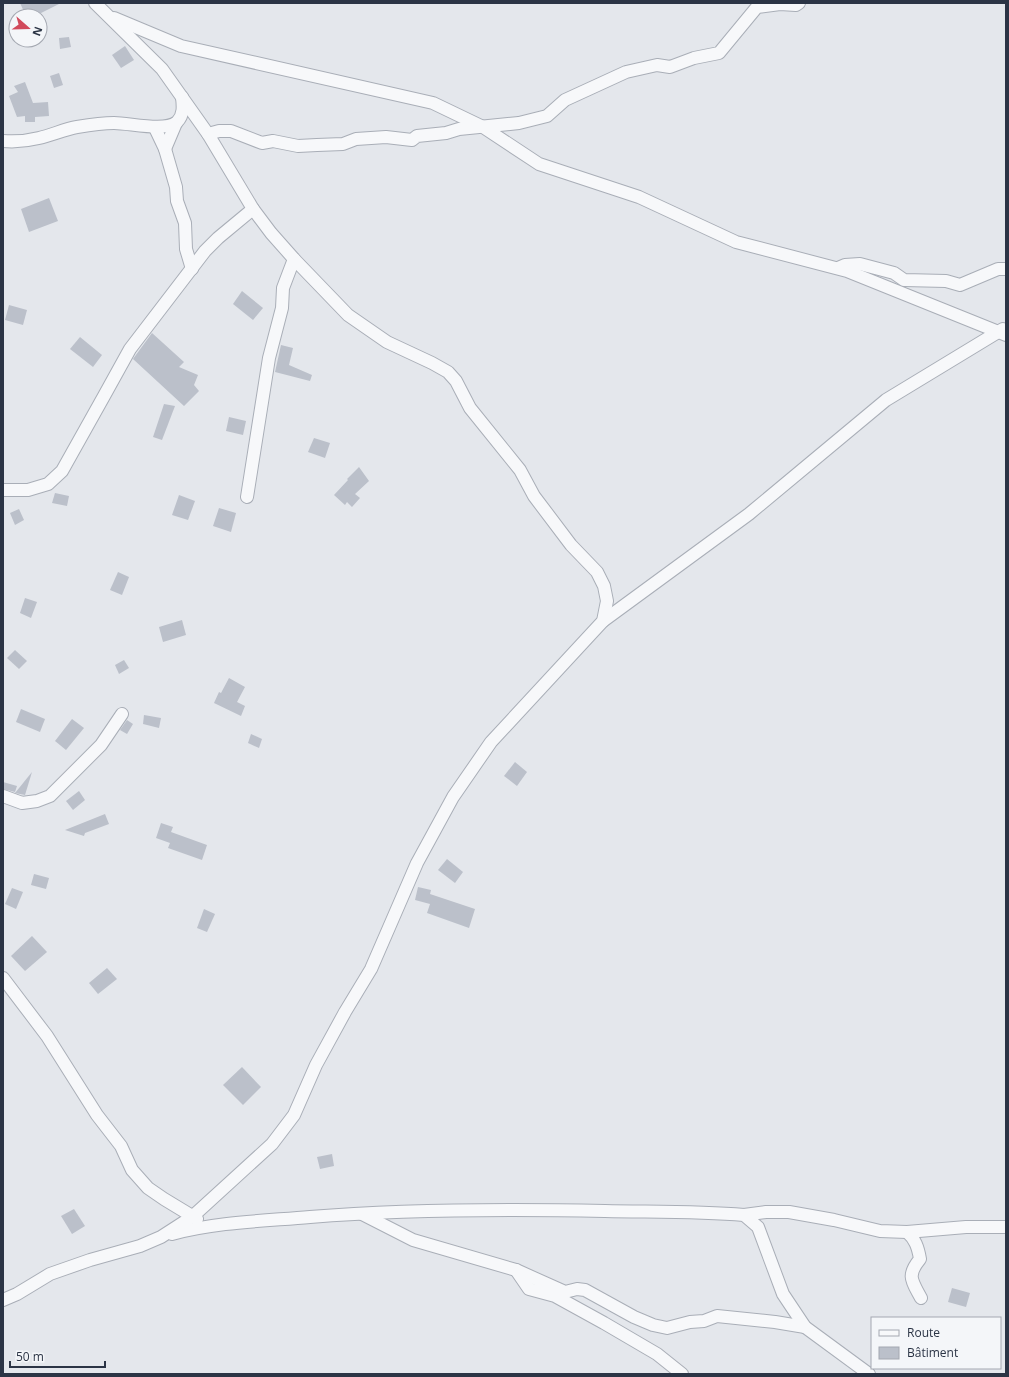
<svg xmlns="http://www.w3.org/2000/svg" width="1009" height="1377" font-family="'Open Sans',sans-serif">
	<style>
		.building { fill: #bbc0ca }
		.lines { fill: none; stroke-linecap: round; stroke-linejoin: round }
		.street-casing { stroke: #a9aeb7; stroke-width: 14 }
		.street { stroke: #f7f8fa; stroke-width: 12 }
	</style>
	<rect width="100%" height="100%" fill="#e4e7ec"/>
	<g class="building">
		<polygon points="20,3 61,3 35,16 26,16"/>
		<polygon points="69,37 71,47 60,49 59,38"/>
		<polygon points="125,46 134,60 121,68 112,55"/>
		<polygon points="59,73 63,85 54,88 50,76"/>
		<polygon points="25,82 33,103 48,102 49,116 35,117 35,122 25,122 25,116 17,117 9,96 18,92 14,86"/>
		<polygon points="49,198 58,221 29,232 21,209"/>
		<polygon points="242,291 263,308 253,320 233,304"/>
		<polygon points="9,305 27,310 23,325 5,320"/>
		<polygon points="152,333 184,362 179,367 198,375 194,385 199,391 184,406 133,359"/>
		<polygon points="80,337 102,355 93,367 70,349"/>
		<polygon points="281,345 293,348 289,365 312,375 310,381 275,372"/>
		<polygon points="164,404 175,406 162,440 153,437"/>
		<polygon points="229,417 246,421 243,435 226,431"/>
		<polygon points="314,438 330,443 325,458 308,452"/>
		<polygon points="359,467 369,481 355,494 360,498 352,507 347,502 345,505 334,495 348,480 347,479"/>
		<polygon points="55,493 69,496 67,506 52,503"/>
		<polygon points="179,495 195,501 188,520 172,515"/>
		<polygon points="219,508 236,513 231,532 213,526"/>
		<polygon points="19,509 24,520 15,525 10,513"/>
		<polygon points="118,572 129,577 122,595 110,590"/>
		<polygon points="25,598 37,602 31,618 20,613"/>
		<polygon points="182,620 186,635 163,642 159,627"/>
		<polygon points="15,650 27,661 19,669 7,658"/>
		<polygon points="124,660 129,668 119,674 115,665"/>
		<polygon points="229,678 245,687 237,702 245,706 241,716 214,703 219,692 221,693"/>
		<polygon points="21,709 45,719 40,732 16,722"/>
		<polygon points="144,715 161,718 159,728 143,724"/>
		<polygon points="72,719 84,728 66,750 55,741"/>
		<polygon points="127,720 133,724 127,734 120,730"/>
		<polygon points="251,734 262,739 259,748 248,743"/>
		<polygon points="515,762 527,772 517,786 504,776"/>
		<polygon points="32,772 25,795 15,793"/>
		<polygon points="3,782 17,786 15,792 3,789"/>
		<polygon points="79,791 85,800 73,810 66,801"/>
		<polygon points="105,814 109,824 85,833 84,836 65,830"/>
		<polygon points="161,823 173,827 171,832 207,845 202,860 168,848 170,843 156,838"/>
		<polygon points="447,859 463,872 455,883 438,870"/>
		<polygon points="34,874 49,878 46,889 31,885"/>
		<polygon points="418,887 431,890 430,894 475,909 469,928 427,913 430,904 415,900"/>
		<polygon points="12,888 23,892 16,909 5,904"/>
		<polygon points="204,909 215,914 207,932 197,928"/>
		<polygon points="32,936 47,952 25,971 11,956"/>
		<polygon points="107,968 117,979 98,994 89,983"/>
		<polygon points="242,1067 261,1087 243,1105 223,1085"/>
		<polygon points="332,1154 334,1166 320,1169 317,1157"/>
		<polygon points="74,1209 85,1226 72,1234 61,1216"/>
		<polygon points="952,1288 970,1293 966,1307 948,1302"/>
	</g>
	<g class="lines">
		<defs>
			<g id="street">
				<polyline points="114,18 181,46 433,103 483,127 539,164 639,197 736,242 847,271 1006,335"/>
				<polyline points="155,128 165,149 176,187 177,201 185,223 186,249 192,269"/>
				<polyline points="208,134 219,131 231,131 262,143 273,141 298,146 317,145 343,144 356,139 386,137 412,140 417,136 446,133 459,129 519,123 547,116 565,100 626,72 657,65 670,67 694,58 719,53 757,7 780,4 796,5 799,3"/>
				<path d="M3,141C15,142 27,141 39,138C52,135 65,129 77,127C89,125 102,123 114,123C130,123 165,132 177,122C184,115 183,106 182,97"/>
				<polyline points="165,149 176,123"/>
				<polyline points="838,268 845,265 860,264 894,273 904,280 946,281 960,285 998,269 1006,269"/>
				<polyline points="3,490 28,490 48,484 62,471 104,396 130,349 205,251 218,238 253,209"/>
				<polyline points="247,497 269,358 282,308 283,288 294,259"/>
				<polyline points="603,621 749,514 886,400 1003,329"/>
				<polyline points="3,796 22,803 37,801 50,796 101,745 122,714"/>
				<polyline points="3,978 47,1036 97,1115 121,1146 132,1170 148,1188 164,1199 197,1219"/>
				<polyline points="362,1214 413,1240 516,1270 565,1292 577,1289 585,1290 634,1317 653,1325 667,1328 690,1322 704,1321 717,1316 775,1322 805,1327"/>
				<polyline points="744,1215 766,1212 789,1212 834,1220 880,1231 907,1232 966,1227 1006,1227"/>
				<path d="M907,1232C915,1239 918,1247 920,1259C906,1276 912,1281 921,1298"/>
				<path d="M172,1234C216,1222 264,1221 310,1217C408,1209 507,1209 605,1211C652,1212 698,1211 744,1215L758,1227L783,1294L805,1327L869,1374"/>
				<polyline points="516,1270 529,1289 555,1296 604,1323 657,1354 682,1374"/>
				<polyline points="3,1300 17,1294 50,1274 90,1260 140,1246 161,1237 192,1217 272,1144 294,1115 316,1065 345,1012 371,969 417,863 453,797 491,742 603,621 607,601 604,586 597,572 571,545 534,496 520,470 470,408 456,381 448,372 432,363 387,342 348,315 294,259 271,233 253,209 208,134 162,69 95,3"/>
			</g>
		</defs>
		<use href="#street" class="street-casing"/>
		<use href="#street" class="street"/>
	</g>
	<rect width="1009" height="1377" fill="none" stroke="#2b3445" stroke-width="8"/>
	<rect x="871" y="1317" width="130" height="52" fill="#f4f6f9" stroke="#a4a8b1"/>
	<rect x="879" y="1330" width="20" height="6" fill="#f7f8fa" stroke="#a4a8b1"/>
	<text x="907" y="1337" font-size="12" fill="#2b3445">Route</text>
	<rect x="879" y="1347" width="20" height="12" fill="#bbc0ca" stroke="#a4a8b1"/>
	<text x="907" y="1357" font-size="12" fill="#2b3445">Bâtiment</text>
	<g transform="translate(28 28) rotate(110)"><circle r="19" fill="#f4f6f9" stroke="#a4a8b1"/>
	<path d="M0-3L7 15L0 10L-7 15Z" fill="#d1495b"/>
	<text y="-6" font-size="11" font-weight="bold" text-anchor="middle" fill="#2b3445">N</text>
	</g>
	<path d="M10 1361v6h95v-6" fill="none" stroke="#2b3445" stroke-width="2"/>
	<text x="16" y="1361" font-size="12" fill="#2b3445" stroke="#f4f6f9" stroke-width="3" paint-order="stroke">50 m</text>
</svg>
